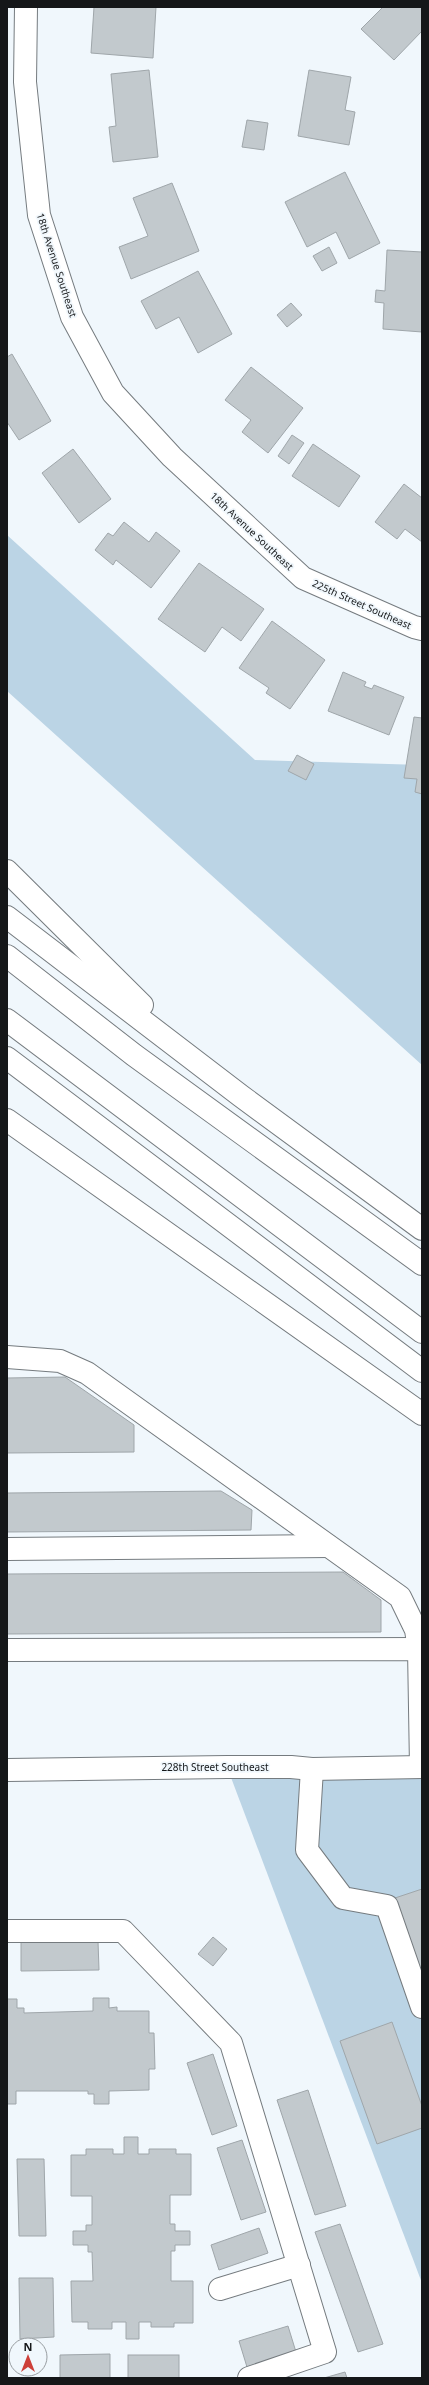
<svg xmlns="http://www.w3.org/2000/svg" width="429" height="2385" font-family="'Noto Sans',sans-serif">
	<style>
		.green { fill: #bbd4e5 }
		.building { fill: #c2c9cd; stroke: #9fa6aa }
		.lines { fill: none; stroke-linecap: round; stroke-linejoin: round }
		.minor-casing { stroke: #757b7f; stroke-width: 24 }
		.major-casing { stroke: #757b7f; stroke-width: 24 }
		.highway-casing { stroke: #757b7f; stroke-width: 24 }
		.minor { stroke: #fff; stroke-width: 22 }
		.major { stroke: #fff; stroke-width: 22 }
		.highway { stroke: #fff; stroke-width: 22 }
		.labels { text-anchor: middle; stroke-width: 3.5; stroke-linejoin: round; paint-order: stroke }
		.street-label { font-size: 10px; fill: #151719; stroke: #f0f7fc }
	</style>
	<rect width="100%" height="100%" fill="#f0f7fc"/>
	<g class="green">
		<polygon points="7,535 255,760 422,765 422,1065 7,691"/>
		<polygon points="227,1767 422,1767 422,2283"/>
	</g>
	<g class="building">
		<polygon points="94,7 156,7 153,58 91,53"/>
		<polygon points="383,7 422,7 422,31 394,60 361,29"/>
		<polygon points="149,70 158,157 113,162 109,127 116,126 111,74"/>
		<polygon points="309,70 351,77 345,110 355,112 349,145 298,136"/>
		<polygon points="247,120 268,123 264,150 242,147"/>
		<polygon points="345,172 380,243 349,259 336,232 307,247 285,202"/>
		<polygon points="172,183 199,251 131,279 119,247 148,236 133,198"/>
		<polygon points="329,247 337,263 322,271 313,256"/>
		<polygon points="387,250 422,252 422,332 383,329 384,303 375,302 376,290 385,291"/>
		<polygon points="198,271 232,334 198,353 179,317 156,329 141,301"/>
		<polygon points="291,303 302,315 287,327 277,315"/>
		<polygon points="12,354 51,421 19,440 7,422 7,357"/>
		<polygon points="251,367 303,408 268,453 242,432 251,420 225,400"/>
		<polygon points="292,435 304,443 289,464 278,456"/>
		<polygon points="313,444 360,476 339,507 292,476"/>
		<polygon points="73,449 111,499 79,523 42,473"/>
		<polygon points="404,484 422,498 422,542 405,529 397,539 375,522"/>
		<polygon points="124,522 149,542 156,532 180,551 151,588 116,560 113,565 95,550 108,533 113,536"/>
		<polygon points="199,563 264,609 241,641 222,627 205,652 158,619"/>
		<polygon points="272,621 325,660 290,709 266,693 269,688 239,668"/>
		<polygon points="343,672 366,682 364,686 372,689 374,685 404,697 389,735 328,711"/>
		<polygon points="414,717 422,718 422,794 415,792 417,779 404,778"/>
		<polygon points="297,755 314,764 306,780 288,771"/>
		<polygon points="65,1377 134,1425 134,1452 7,1453 7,1378"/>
		<polygon points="221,1491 252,1510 251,1530 7,1532 7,1493"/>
		<polygon points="343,1572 381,1600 381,1632 7,1634 7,1574"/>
		<polygon points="422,1889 422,1975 411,1953 395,1898"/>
		<polygon points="213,1937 227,1949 213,1966 198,1954"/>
		<polygon points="98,1941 99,1970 21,1971 21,1942"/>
		<polygon points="93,1998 109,1998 109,2008 117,2007 117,2011 149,2011 149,2033 154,2033 155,2069 149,2069 149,2090 109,2091 109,2104 94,2104 94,2094 88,2094 88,2091 16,2091 16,2104 7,2104 7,1999 17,1999 17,2008 24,2008 24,2013 93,2011"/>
		<polygon points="392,2022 422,2106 422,2128 377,2144 340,2041"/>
		<polygon points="213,2054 237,2126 212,2135 187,2063"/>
		<polygon points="308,2090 346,2206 315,2215 277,2100"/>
		<polygon points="124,2137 138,2137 138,2154 149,2154 149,2149 176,2149 176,2154 191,2154 191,2195 170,2195 170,2224 175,2224 175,2231 190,2231 190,2245 175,2245 175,2251 171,2251 171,2281 193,2281 193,2323 174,2323 174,2327 151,2327 151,2322 139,2322 139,2339 126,2339 126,2322 112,2322 112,2329 88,2329 88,2322 72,2322 71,2281 93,2281 92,2252 88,2252 88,2245 73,2245 73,2231 86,2231 86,2225 92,2225 92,2196 71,2196 71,2155 86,2155 86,2149 113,2149 113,2154 124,2154"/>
		<polygon points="242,2140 266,2212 241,2220 217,2148"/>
		<polygon points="17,2159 44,2159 46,2236 19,2236"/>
		<polygon points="340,2224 383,2344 358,2352 315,2232"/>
		<polygon points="259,2228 268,2253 219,2270 211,2245"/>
		<polygon points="19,2278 53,2278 54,2337 20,2339"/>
		<polygon points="288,2326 296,2352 247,2367 239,2341"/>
		<polygon points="110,2354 110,2378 60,2378 60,2355"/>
		<rect x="128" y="2355" width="51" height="23"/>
		<polygon points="345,2372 347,2378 324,2378"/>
	</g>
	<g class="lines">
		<defs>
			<g id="minor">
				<polyline points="26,7 25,82 39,215 72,317 113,393 172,457 303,578 414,627 422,629"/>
				<polyline points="7,1357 60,1361 87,1373 400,1597 416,1630 419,1649"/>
				<polyline points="7,1549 328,1546"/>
				<polyline points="7,1650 419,1649 421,1767"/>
				<polyline points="312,1769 307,1850 343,1898 387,1906 422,2007"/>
				<polyline points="7,1931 123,1931 231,2043 325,2352 249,2378"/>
				<polyline points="220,2289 299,2265"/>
			</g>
			<polyline id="major" points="7,1770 227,1767 291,1767 312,1769 422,1767"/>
			<g id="highway">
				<polyline points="7,871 142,1005"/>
				<polyline points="7,917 241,1096 422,1229"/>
				<polyline points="7,956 134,1055 422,1264"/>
				<polyline points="7,1020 422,1332"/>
				<polyline points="7,1058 422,1371"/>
				<polyline points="7,1120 422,1414"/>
			</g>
		</defs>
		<use href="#minor" class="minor-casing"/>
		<use href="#major" class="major-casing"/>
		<use href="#highway" class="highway-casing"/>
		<use href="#minor" class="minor"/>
		<use href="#major" class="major"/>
		<use href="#highway" class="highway"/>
	</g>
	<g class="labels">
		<g class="street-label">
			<text transform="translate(57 265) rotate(72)" y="4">18th Avenue Southeast</text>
			<text transform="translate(252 531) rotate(43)" y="4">18th Avenue Southeast</text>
			<text transform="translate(362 604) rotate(24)" y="4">225th Street Southeast</text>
			<text x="215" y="1771">228th Street Southeast</text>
		</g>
	</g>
	<rect width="429" height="2385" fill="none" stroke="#151719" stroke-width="16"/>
	<g transform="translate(28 2357)"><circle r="19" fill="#f0f7fc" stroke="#989da1"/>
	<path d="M0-3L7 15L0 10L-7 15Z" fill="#cd3f39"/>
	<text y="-6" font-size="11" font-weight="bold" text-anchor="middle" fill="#151719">N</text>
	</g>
</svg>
